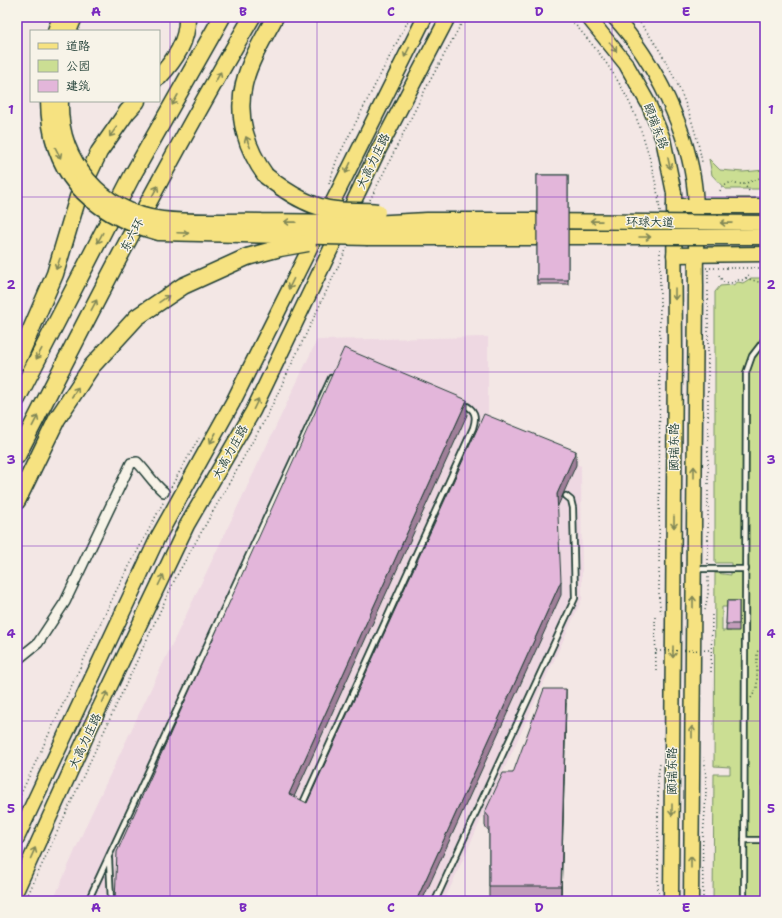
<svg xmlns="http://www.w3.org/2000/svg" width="782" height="918" font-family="'Shantell Sans','LXGW WenKai TC',sans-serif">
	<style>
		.built { fill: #eed8e2 }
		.green { fill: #cbde93; stroke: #758e64; fill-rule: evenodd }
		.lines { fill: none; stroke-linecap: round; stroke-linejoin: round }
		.lane-casing { stroke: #1f3d34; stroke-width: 8 }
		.street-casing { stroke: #1f3d34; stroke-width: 12 }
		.primary-casing { stroke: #1f3d34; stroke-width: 17 }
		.highway-casing { stroke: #1f3d34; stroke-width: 19 }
		.path { stroke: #1f3d34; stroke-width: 1.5; stroke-dasharray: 1 3; stroke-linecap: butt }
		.lane { stroke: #f7f3e8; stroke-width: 4.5 }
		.street { stroke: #f7f3e8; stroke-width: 9 }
		.primary { stroke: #f6e281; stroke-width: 14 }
		.highway { stroke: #f6e281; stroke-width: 16 }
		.primary-bridge-casing { stroke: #1f3d34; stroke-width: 17; stroke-linecap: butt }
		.highway-bridge-casing { stroke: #1f3d34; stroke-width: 19; stroke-linecap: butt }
		.path-bridge { stroke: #1f3d34; stroke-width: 1.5; stroke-dasharray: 1 3; stroke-linecap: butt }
		.primary-bridge { stroke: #f6e281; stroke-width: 14 }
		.highway-bridge { stroke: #f6e281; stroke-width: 16 }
		.wall { fill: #c39dbb; stroke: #1f3d34 }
		.shaded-wall { fill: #9f7f99; stroke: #1f3d34 }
		.building { fill: #e3b6da; stroke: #1f3d34 }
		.oneway { stroke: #808757 }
		.grid { fill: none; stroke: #7b2cbf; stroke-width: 1; stroke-opacity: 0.55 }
		.labels { text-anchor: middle; stroke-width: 3; stroke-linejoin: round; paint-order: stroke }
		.street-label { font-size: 12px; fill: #1f3d34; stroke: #f7f3e8 }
		.neatline { fill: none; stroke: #7b2cbf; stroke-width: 1.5 }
		.grid-label { font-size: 13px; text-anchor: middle; font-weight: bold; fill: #7b2cbf }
	</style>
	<rect width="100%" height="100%" fill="#f3e7e5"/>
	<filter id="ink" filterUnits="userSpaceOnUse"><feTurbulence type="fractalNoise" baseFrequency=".025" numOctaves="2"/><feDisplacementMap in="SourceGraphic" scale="8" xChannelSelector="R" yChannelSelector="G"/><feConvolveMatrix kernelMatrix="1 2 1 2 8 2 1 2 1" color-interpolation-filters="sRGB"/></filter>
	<g filter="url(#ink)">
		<polygon class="built" points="488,337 488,419 579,459 577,464 581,466 582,599 444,901 53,901 87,823 317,340"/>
		<g class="green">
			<polygon points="709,159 720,170 743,172 765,170 765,189 725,189 712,175"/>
			<path d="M751,278H765V901H713L714,774H730V767L714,766L715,573L731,575V563H715V292L720,286L733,285L738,282L743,283ZM722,607H731V631H722Z"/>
		</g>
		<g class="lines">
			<defs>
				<g id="lane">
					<polyline points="696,569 746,569"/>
					<path d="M302,805L473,428C477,416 475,409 463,404"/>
					<polyline points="744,840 765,840"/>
					<polyline points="109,859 111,901"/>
					<polyline points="88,901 331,378"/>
					<polyline points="435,901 575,598 573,508 571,500 566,496"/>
					<polyline points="744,901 746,373 752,356 765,339"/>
				</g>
				<path id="street" d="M17,660L38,643L65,602L131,463L137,462C147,472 153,483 164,492"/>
				<g id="primary">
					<polyline points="588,17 626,64 648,103 663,139 674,193 675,353 671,901"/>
					<path d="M614,17C655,61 689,132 695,192C698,223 695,255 696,286L691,901"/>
					<polyline points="674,206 765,206"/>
					<polyline points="674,255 765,254"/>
					<polyline points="17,838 158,537 233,402 425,17"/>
					<polyline points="17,889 90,728 187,525 253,411 378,151 448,17"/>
				</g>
				<g id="highway">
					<polyline points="56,31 61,17"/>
					<polyline points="68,31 74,17"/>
					<path d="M159,77C175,60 188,41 187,17"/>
					<path d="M266,176C247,150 236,117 244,84C249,62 264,37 275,17"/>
					<polyline points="371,224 427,221 536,221"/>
					<polyline points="368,237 536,237"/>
					<polyline points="17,362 55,274 78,197 99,152 127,112 137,101"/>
					<polyline points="17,399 132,176 222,17"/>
					<path d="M17,456C92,308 168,160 252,17"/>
					<polyline points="17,501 57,419 92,366 137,317 183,286 247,257"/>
				</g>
			</defs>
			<use href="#lane" class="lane-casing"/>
			<use href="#street" class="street-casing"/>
			<use href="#primary" class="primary-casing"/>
			<use href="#highway" class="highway-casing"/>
			<g class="path">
				<path d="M568,17C621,73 644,120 658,196"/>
				<path d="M635,17C669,56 693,112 702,162"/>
				<polyline points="329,184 337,159 410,17"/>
				<polyline points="720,191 722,187 731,182 736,184 744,184"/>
				<polyline points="749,191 744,184 765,176"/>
				<polyline points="370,200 426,88 465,17"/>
				<polyline points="660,211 658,196 663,196"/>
				<polyline points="660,249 660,269 664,268"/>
				<polyline points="706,268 765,268"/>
				<polyline points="660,269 659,598 661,614"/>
				<polyline points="708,270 708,284"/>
				<polyline points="719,275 723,282 733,283 737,280 743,280 749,275"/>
				<polyline points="746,278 765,284"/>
				<polyline points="171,487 199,438"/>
				<polyline points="708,564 708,288"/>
				<polyline points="705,610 708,594 708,576"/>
				<polyline points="655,617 656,671"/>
				<polyline points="711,672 712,615"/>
				<polyline points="751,698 757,688 757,654 758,650 765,649"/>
				<polyline points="17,802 116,591 164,501"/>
				<polyline points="25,901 176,577 267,416 347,248"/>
				<polyline points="658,901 658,776 660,764"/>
				<path d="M703,901C703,880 702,858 703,837C705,810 708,784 704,757"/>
			</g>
			<use href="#lane" class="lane"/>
			<use href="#street" class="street"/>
			<use href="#primary" class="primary"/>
			<use href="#highway" class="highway"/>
			<defs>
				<g id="primary-bridge">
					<polyline points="536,221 765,223"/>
					<polyline points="536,237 765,237"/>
				</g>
				<g id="highway-bridge">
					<path d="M49,101C50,174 91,214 159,232L368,237"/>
					<path d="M60,101C58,162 102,212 162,220C195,224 229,221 262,222C298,222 335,223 371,224"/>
					<path d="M266,176C286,192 310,208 336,210C350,212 363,210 377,212"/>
					<polyline points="247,257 280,248 308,243"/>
				</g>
			</defs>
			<use href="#primary-bridge" class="primary-bridge-casing"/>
			<use href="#highway-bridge" class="highway-bridge-casing"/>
			<polyline class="path-bridge" points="656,651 712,650"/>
			<use href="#primary-bridge" class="primary-bridge"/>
			<use href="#highway-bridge" class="highway-bridge"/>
		</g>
		<g class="wall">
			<rect x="537" y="175" width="31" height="109"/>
			<polygon points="727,601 739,601 739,631 726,631"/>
			<polygon points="566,703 561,900 489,900 489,831 485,826 485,812 513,773"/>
			<rect x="763" y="768" width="2" height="61"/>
		</g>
		<g class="shaded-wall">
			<polygon points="467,400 467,415 289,808 289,794"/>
			<polygon points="576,451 576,465 557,508 557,494"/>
			<polygon points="561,581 561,595 422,901 416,901"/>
			<polygon points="566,689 566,703 561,900 561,886"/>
		</g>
		<g class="building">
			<rect x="537" y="175" width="31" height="105"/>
			<polygon points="344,348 467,400 289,794 307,803 484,414 576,451 557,494 561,581 416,901 115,901 117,852"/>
			<polygon points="727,601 739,601 739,624 726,624"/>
			<polygon points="544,689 566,689 561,886 489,886 489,817 485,812 503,773 513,773"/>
			<rect x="763" y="768" width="2" height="47"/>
		</g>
		<defs><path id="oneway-shaft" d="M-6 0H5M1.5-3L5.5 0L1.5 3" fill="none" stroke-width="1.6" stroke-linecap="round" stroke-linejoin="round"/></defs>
		<g class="oneway">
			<use href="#oneway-shaft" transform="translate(613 47) rotate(53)"/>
			<use href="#oneway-shaft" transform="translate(407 52) rotate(117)"/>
			<use href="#oneway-shaft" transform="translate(218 77) rotate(-61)"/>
			<use href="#oneway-shaft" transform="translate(175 100) rotate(119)"/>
			<use href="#oneway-shaft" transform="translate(113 132) rotate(125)"/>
			<use href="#oneway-shaft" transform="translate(248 142) rotate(-112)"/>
			<use href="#oneway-shaft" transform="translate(58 153) rotate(63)"/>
			<use href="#oneway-shaft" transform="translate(669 163) rotate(78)"/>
			<use href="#oneway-shaft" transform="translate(348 168) rotate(116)"/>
			<use href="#oneway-shaft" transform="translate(155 191) rotate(-62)"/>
			<use href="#oneway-shaft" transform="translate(596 221) rotate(-179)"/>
			<use href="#oneway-shaft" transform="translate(290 222) rotate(-179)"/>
			<use href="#oneway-shaft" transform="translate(726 223) rotate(-179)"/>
			<use href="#oneway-shaft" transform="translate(183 233) rotate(2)"/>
			<use href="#oneway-shaft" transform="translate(645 237)"/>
			<use href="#oneway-shaft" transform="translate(100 238) rotate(118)"/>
			<use href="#oneway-shaft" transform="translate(58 264) rotate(109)"/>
			<use href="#oneway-shaft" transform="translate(291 284) rotate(116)"/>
			<use href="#oneway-shaft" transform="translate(675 294) rotate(90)"/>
			<use href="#oneway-shaft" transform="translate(164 299) rotate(-35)"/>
			<use href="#oneway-shaft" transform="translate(94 305) rotate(-62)"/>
			<use href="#oneway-shaft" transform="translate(39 354) rotate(118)"/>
			<use href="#oneway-shaft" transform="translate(75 392) rotate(-57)"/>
			<use href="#oneway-shaft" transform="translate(256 404) rotate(-64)"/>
			<use href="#oneway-shaft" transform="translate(35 421) rotate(-63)"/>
			<use href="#oneway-shaft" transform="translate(213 438) rotate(119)"/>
			<use href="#oneway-shaft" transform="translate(694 472) rotate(-90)"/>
			<use href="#oneway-shaft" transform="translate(674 522) rotate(90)"/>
			<use href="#oneway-shaft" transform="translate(161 580) rotate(-64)"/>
			<use href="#oneway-shaft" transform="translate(693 602) rotate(-90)"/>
			<use href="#oneway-shaft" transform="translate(673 652) rotate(90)"/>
			<use href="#oneway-shaft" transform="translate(105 697) rotate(-64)"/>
			<use href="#oneway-shaft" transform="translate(692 732) rotate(-90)"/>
			<use href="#oneway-shaft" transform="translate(672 810) rotate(90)"/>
			<use href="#oneway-shaft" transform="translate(33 853) rotate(-66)"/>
			<use href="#oneway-shaft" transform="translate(691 862) rotate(-90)"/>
		</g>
	</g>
	<path class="grid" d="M170,17V901M317,17V901M465,17V901M612,17V901M17,197H765M17,372H765M17,546H765M17,721H765"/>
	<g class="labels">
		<g class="street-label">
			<text transform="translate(656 126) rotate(69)" y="4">颐瑞东路</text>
			<text transform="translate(373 161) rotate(-64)" y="4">大高力庄路</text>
			<text transform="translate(650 222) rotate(1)" y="4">环球大道</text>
			<text transform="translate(132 235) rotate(-62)" y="4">东六环</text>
			<text transform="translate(674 447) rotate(-90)" y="4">颐瑞东路</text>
			<text transform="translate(230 452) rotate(-61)" y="4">大高力庄路</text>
			<text transform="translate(85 741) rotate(-65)" y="4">大高力庄路</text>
			<text transform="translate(672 771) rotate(-90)" y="4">颐瑞东路</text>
		</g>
	</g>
	<rect width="782" height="918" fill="none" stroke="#f7f3e8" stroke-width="44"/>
	<rect x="30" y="30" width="130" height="72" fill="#f7f3e8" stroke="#a1aaa0"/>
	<rect x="38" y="43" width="20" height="6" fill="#f6e281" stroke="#a1aaa0"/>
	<text x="66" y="50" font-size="12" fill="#1f3d34">道路</text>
	<rect x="38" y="60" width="20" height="12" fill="#cbde93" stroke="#a1aaa0"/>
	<text x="66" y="70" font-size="12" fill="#1f3d34">公园</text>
	<rect x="38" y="80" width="20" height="12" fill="#e3b6da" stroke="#a1aaa0"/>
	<text x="66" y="90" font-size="12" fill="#1f3d34">建筑</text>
	<rect x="22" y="22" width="738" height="874" class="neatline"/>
	<g class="grid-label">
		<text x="96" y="16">A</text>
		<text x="243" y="16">B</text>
		<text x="391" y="16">C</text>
		<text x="539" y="16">D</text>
		<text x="686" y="16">E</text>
		<text x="11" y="114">1</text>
		<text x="771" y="114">1</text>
		<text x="11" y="289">2</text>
		<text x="771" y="289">2</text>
		<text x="11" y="464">3</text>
		<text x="771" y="464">3</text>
		<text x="11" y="638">4</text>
		<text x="771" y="638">4</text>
		<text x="11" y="813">5</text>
		<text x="771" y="813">5</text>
		<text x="96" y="912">A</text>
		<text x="243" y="912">B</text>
		<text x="391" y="912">C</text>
		<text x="539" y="912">D</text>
		<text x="686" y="912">E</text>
	</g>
</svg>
